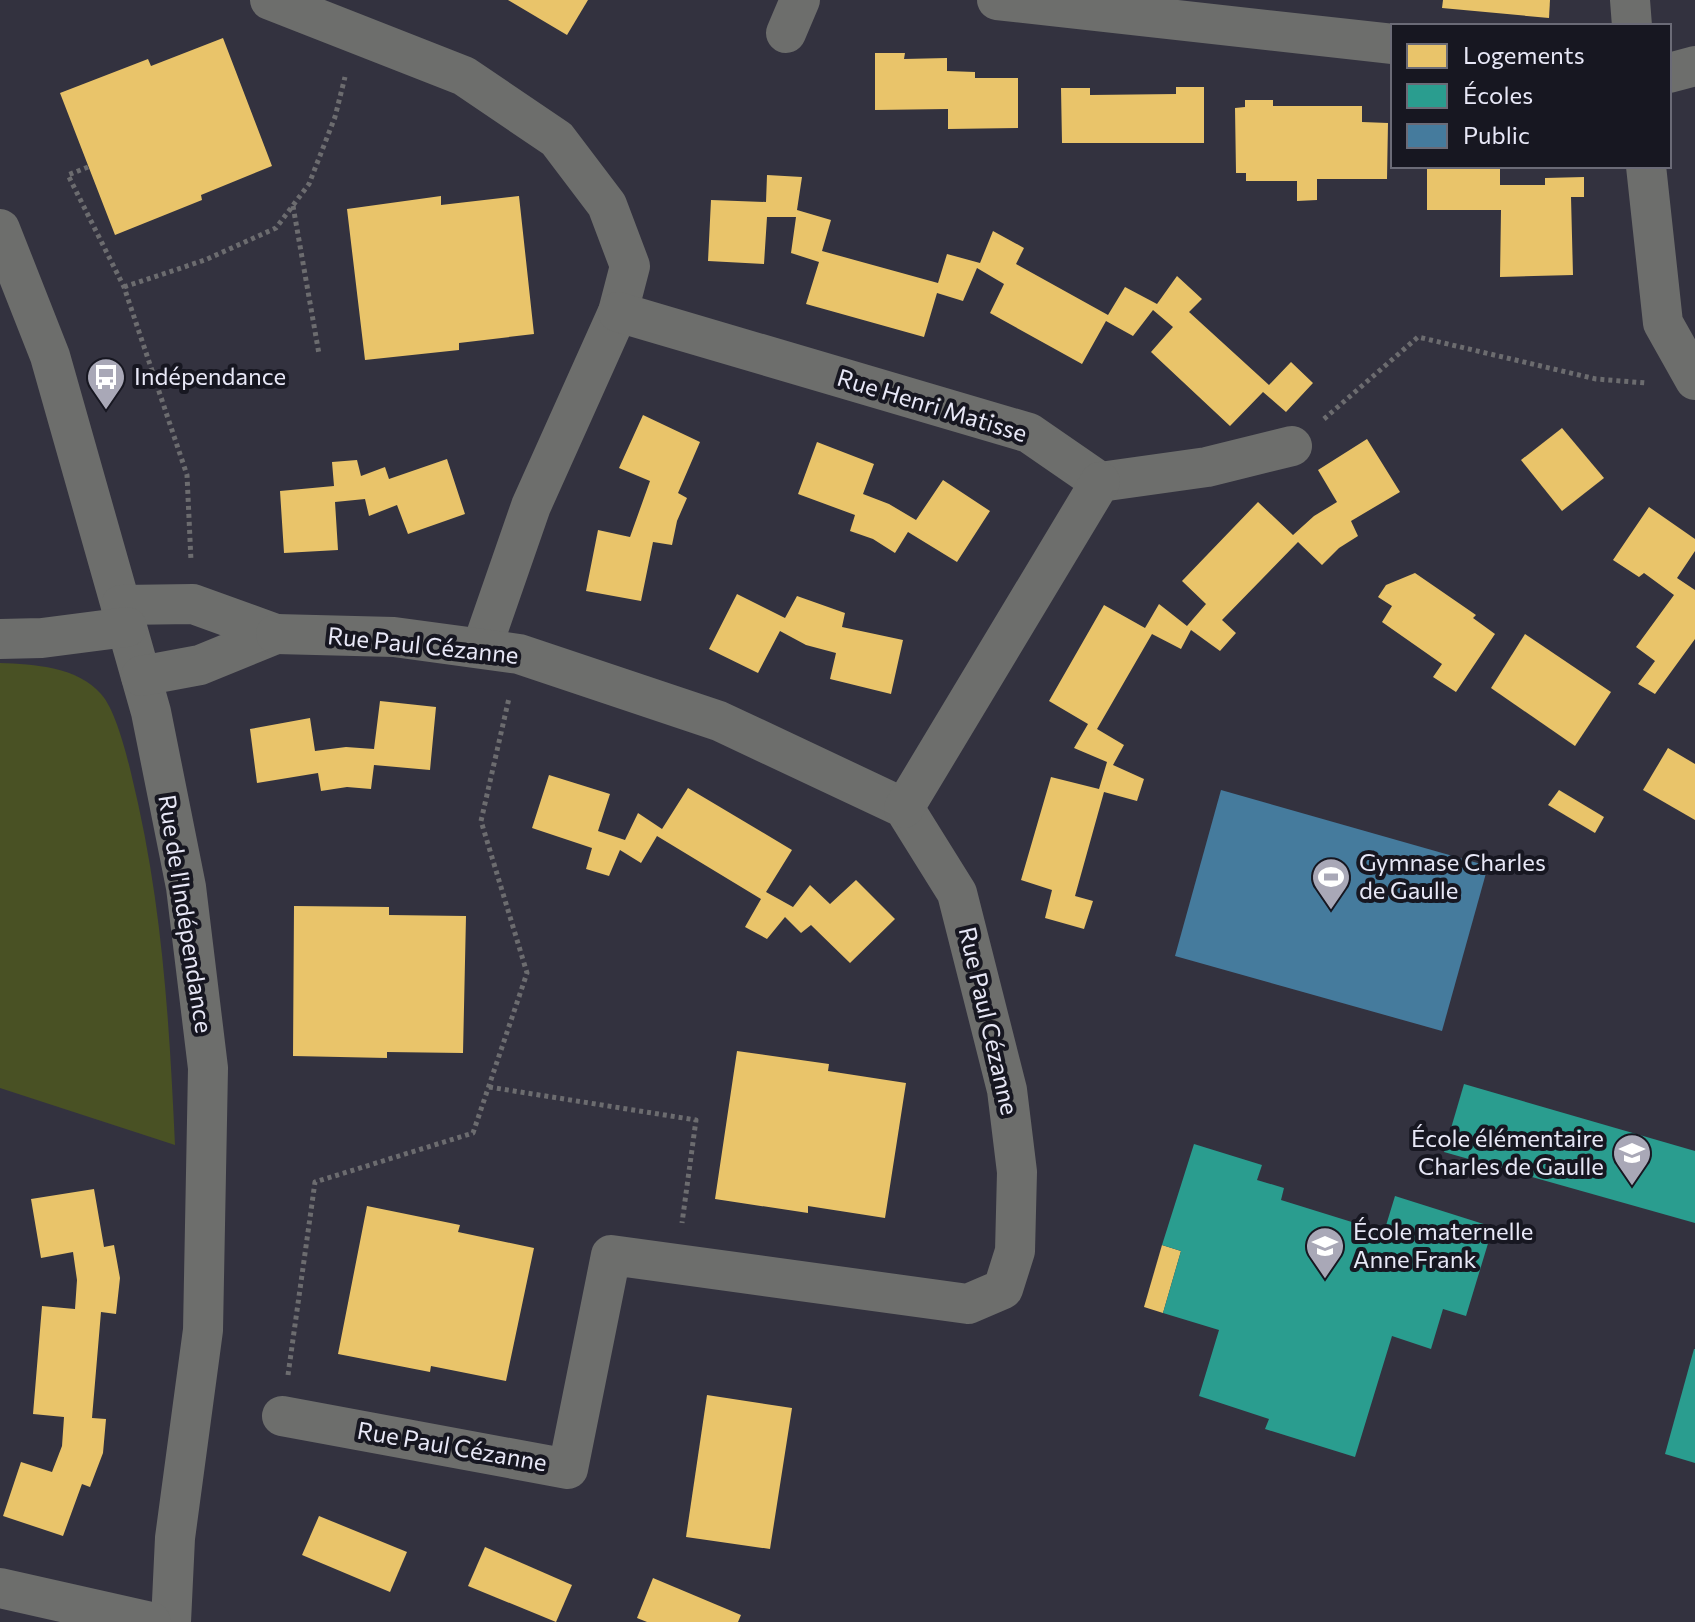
<svg xmlns="http://www.w3.org/2000/svg" width="1695" height="1622" font-family="Commissioner,sans-serif">
	<style>
		.green { fill: #495124 }
		.homes { fill: #e9c46a }
		.schools { fill: #2a9d8f }
		.public { fill: #457b9d }
		.lines { fill: none; stroke-linecap: round; stroke-linejoin: round }
		.path { stroke: #6c6c6f; stroke-width: 5; stroke-dasharray: 4 4; stroke-linecap: butt }
		.minor { stroke: #6d6e6c; stroke-width: 40 }
		.labels { text-anchor: middle; stroke-width: 8; stroke-linejoin: round; paint-order: stroke }
		.poi-label { font-size: 24px; fill: #e8e8f7; stroke: #171721; text-anchor: start }
		.street-label { font-size: 24px; fill: #e8e8f7; stroke: #171721 }
	</style>
	<rect width="100%" height="100%" fill="#33323f"/>
	<path class="green" d="M0,663C34,664 78,667 101,694C115,709 126,752 131,773C162,899 169,1016 175,1145L0,1088Z"/>
	<g class="homes">
		<polygon points="508,0 588,0 567,35"/>
		<polygon points="1443,0 1550,0 1549,18 1442,8"/>
		<polygon points="223,38 272,166 201,195 202,200 115,235 60,93 148,59 151,66"/>
		<polygon points="875,53 905,53 904,59 947,58 947,71 975,72 975,78 1018,78 1018,128 948,129 948,109 875,110"/>
		<polygon points="1176,87 1204,87 1204,143 1062,143 1061,88 1090,88 1090,95 1176,94"/>
		<polygon points="1245,100 1273,100 1273,106 1362,106 1362,122 1388,123 1387,179 1317,179 1317,200 1297,201 1297,181 1246,181 1246,173 1236,173 1235,108 1245,107"/>
		<polygon points="1427,166 1500,166 1500,185 1545,185 1545,178 1584,177 1584,197 1571,197 1573,275 1500,277 1501,210 1427,210"/>
		<polygon points="767,175 802,177 797,210 831,220 822,251 938,283 947,254 980,263 993,231 1024,248 1016,264 1108,315 1125,287 1157,304 1177,276 1202,299 1189,312 1269,385 1291,362 1313,383 1286,412 1263,392 1230,426 1151,352 1173,327 1153,310 1133,336 1106,321 1082,364 990,313 1004,284 977,268 963,301 937,293 924,337 806,304 819,262 791,253 796,217 767,217 764,264 708,261 711,200 766,202"/>
		<polygon points="441,196 441,205 519,196 534,334 459,343 459,350 365,360 347,209"/>
		<polygon points="643,415 700,442 678,493 687,498 677,521 672,545 653,542 641,601 586,591 598,530 630,537 650,481 619,468"/>
		<polygon points="1562,428 1604,478 1562,511 1521,460"/>
		<polygon points="1367,439 1400,492 1351,521 1358,536 1339,548 1322,565 1298,542 1222,620 1236,633 1220,651 1191,630 1181,649 1152,634 1097,729 1124,745 1113,765 1144,779 1137,801 1104,792 1075,896 1093,901 1084,929 1045,918 1052,890 1021,880 1051,777 1099,789 1107,762 1074,748 1088,724 1049,701 1104,605 1145,628 1159,604 1187,626 1206,604 1182,581 1258,502 1293,535 1314,516 1337,502 1318,470"/>
		<polygon points="817,442 874,464 863,494 889,504 916,520 943,480 990,511 957,562 908,532 895,553 873,539 850,531 855,515 798,494"/>
		<polygon points="447,459 465,514 408,534 397,505 369,516 365,499 335,502 338,550 284,553 280,491 334,486 332,462 357,460 361,476 385,467 389,479"/>
		<polygon points="1649,507 1695,539 1695,551 1677,578 1695,590 1695,639 1655,694 1638,684 1655,661 1636,647 1674,595 1644,573 1639,577 1613,560"/>
		<polygon points="1415,573 1476,615 1473,618 1495,634 1456,692 1433,677 1442,664 1382,622 1392,606 1378,597 1386,585"/>
		<polygon points="737,594 785,618 797,596 845,613 842,627 903,640 891,694 830,679 836,653 806,645 780,631 758,673 709,649"/>
		<polygon points="1525,634 1611,692 1575,746 1491,688"/>
		<polygon points="380,701 436,707 430,770 374,765 371,789 347,787 321,791 318,773 257,783 250,729 310,718 315,751 346,747 374,749"/>
		<polygon points="1668,748 1695,764 1695,820 1643,790"/>
		<polygon points="549,775 610,794 598,831 625,840 638,813 662,829 688,788 792,850 766,892 793,907 810,885 830,904 856,880 895,919 850,963 811,925 801,933 785,917 767,939 745,927 761,899 657,836 641,863 620,850 609,876 586,869 592,848 532,828"/>
		<polygon points="1559,790 1604,817 1595,833 1548,805"/>
		<polygon points="294,906 389,907 389,915 466,916 463,1053 387,1052 387,1058 293,1056"/>
		<polygon points="737,1051 829,1064 828,1071 906,1083 885,1218 808,1206 808,1213 715,1199"/>
		<polygon points="94,1189 104,1247 114,1245 120,1278 116,1314 101,1312 92,1418 106,1419 103,1453 90,1487 82,1484 63,1536 3,1516 21,1462 52,1472 62,1446 64,1417 33,1414 42,1306 75,1309 77,1280 73,1252 41,1258 31,1199"/>
		<polygon points="367,1206 460,1225 458,1232 534,1248 506,1381 431,1366 430,1372 338,1354"/>
		<polygon points="1162,1245 1181,1251 1163,1313 1144,1307"/>
		<polygon points="707,1395 792,1408 770,1549 686,1537"/>
		<polygon points="319,1516 407,1552 390,1592 302,1555"/>
		<polygon points="485,1547 572,1585 556,1622 468,1586"/>
		<polygon points="653,1578 741,1615 738,1622 647,1622 637,1618"/>
	</g>
	<g class="schools">
		<polygon points="1464,1084 1695,1151 1695,1223 1444,1152"/>
		<polygon points="1194,1144 1262,1165 1257,1180 1284,1188 1281,1200 1384,1232 1395,1196 1493,1227 1466,1316 1443,1309 1431,1349 1392,1336 1355,1457 1265,1429 1269,1419 1199,1396 1219,1330 1163,1313 1181,1251 1162,1245"/>
		<polygon points="1694,1349 1695,1349 1695,1463 1665,1454"/>
	</g>
	<polygon class="public" points="1221,790 1488,866 1442,1031 1175,956"/>
	<g class="lines">
		<g class="path">
			<polyline points="88,167 68,175 124,287 187,475 191,561"/>
			<polyline points="293,206 319,354"/>
			<polyline points="124,287 205,260 276,228 309,184 335,117 345,77"/>
			<polyline points="1324,419 1418,337 1596,379 1646,383"/>
			<polyline points="489,1087 696,1120 682,1223"/>
			<polyline points="288,1375 315,1182 473,1133 527,973 481,821 509,698"/>
		</g>
		<g class="minor">
			<polyline points="270,0 464,76 557,139 607,205 630,266 618,312 531,506 482,647"/>
			<polyline points="997,0 1393,44"/>
			<polyline points="1630,0 1632,26"/>
			<polyline points="786,33 800,0"/>
			<polyline points="1669,73 1695,66"/>
			<polyline points="1646,166 1663,323 1695,380"/>
			<polyline points="0,229 50,356 151,712 186,887 208,1068 203,1330 175,1538 171,1622"/>
			<polyline points="618,312 1029,433 1100,482"/>
			<polyline points="1100,482 1207,467 1292,446"/>
			<polyline points="121,605 193,604 276,634 200,665 141,676"/>
			<polyline points="276,634 394,637 519,654 719,721 904,808 957,893 1007,1090 1017,1172 1015,1251 1003,1289 968,1304 611,1255 568,1469 282,1416"/>
			<polyline points="0,639 42,638 127,627"/>
			<polyline points="904,808 1100,482"/>
			<polyline points="0,1588 151,1622"/>
		</g>
	</g>
	<defs>
		<symbol id="bus-pin" viewBox="-11 -11 22 30"><path d="M0 17L-7.5 6A9.5 9.5 0 1 1 7.5 6Z" fill="#a9a8b7" stroke="#171721"/><path d="M-5-6H5V4H4V6H2V4H-2V6H-4V4H-5ZM-3.5-4V0h7V-4ZM-3.5 1.2v1.5H-2V1.2ZM2 1.2v1.5H3.5V1.2Z" fill="#fff"/></symbol>
		<symbol id="stadium-pin" viewBox="-11 -11 22 30"><path d="M0 17L-7.5 6A9.5 9.5 0 1 1 7.5 6Z" fill="#a9a8b7" stroke="#171721"/><path d="M0-5a6.5 5 0 1 0 0 10a6.5 5 0 1 0 0-10ZM-3.5-1.8h7v3.6h-7Z" fill="#fff"/></symbol>
		<symbol id="school-pin" viewBox="-11 -11 22 30"><path d="M0 17L-7.5 6A9.5 9.5 0 1 1 7.5 6Z" fill="#a9a8b7" stroke="#171721"/><path d="M0-5L7-2L0 1L-7-2ZM-4 1L0 2.5L4 1V4Q0 6-4 4Z" fill="#fff"/></symbol>
	</defs>
	<g fill-rule="evenodd">
		<use href="#bus-pin" x="84" y="355" width="44" height="60"/>
		<use href="#stadium-pin" x="1309" y="855" width="44" height="60"/>
		<use href="#school-pin" x="1610" y="1131" width="44" height="60"/>
		<use href="#school-pin" x="1303" y="1224" width="44" height="60"/>
	</g>
	<g class="labels">
		<g class="poi-label">
			<text x="134" y="385">Indépendance</text>
			<text x="1359" y="871">Gymnase Charles<tspan x="1359" dy="28">de Gaulle</tspan></text>
			<text x="1604" y="1147" text-anchor="end">École élémentaire<tspan x="1604" dy="28">Charles de Gaulle</tspan></text>
			<text x="1353" y="1240">École maternelle<tspan x="1353" dy="28">Anne Frank</tspan></text>
		</g>
		<g class="street-label">
			<text transform="translate(932 406) rotate(17)" y="8">Rue Henri Matisse</text>
			<text transform="translate(423 646) rotate(6)" y="8">Rue Paul Cézanne</text>
			<text transform="translate(185 914) rotate(81)" y="8">Rue de l'Indépendance</text>
			<text transform="translate(988 1021) rotate(77)" y="8">Rue Paul Cézanne</text>
			<text transform="translate(452 1447) rotate(10)" y="8">Rue Paul Cézanne</text>
		</g>
	</g>
	<rect x="1391" y="24" width="280" height="144" fill="#171721" stroke="#6b6b77" stroke-width="2"/>
	<rect x="1407" y="44" width="40" height="24" fill="#e9c46a" stroke="#6b6b77" stroke-width="2"/>
	<text x="1463" y="64" font-size="24" fill="#e8e8f7">Logements</text>
	<rect x="1407" y="84" width="40" height="24" fill="#2a9d8f" stroke="#6b6b77" stroke-width="2"/>
	<text x="1463" y="104" font-size="24" fill="#e8e8f7">Écoles</text>
	<rect x="1407" y="124" width="40" height="24" fill="#457b9d" stroke="#6b6b77" stroke-width="2"/>
	<text x="1463" y="144" font-size="24" fill="#e8e8f7">Public</text>
</svg>
